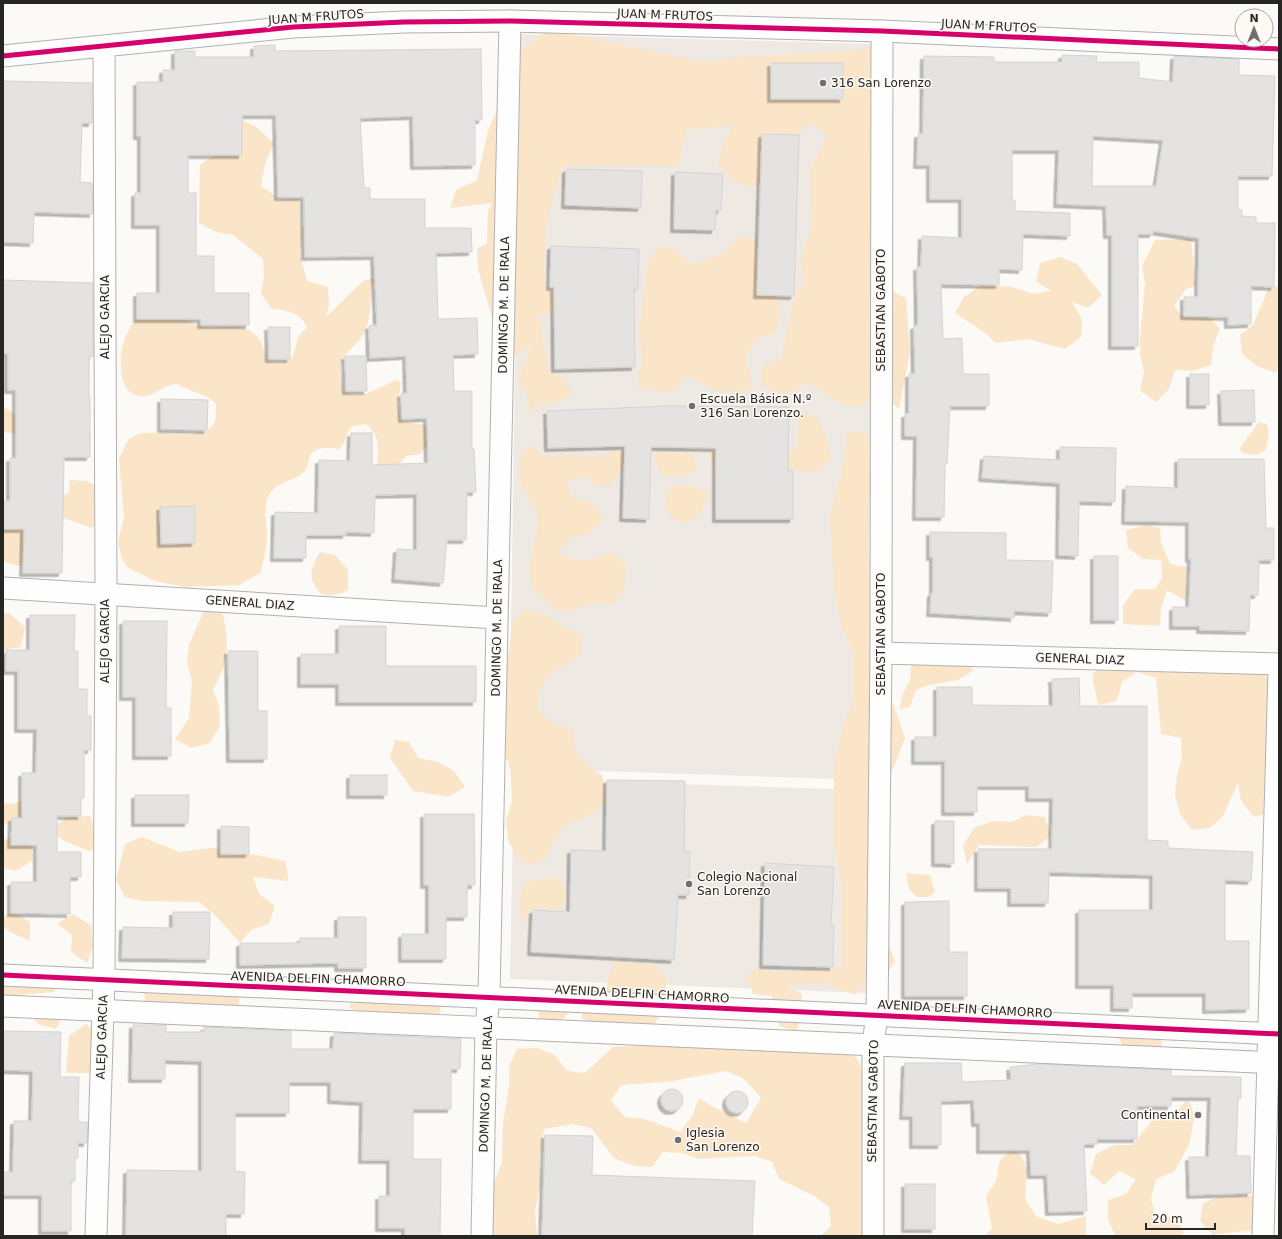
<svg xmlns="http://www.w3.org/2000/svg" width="1282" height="1239" font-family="'DejaVu Sans',sans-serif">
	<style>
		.built { fill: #eee9e2 }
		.green { fill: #fbe5c8; fill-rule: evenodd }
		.building { fill: #e5e3e1; stroke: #d4d3d1; fill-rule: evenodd; filter: url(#shadow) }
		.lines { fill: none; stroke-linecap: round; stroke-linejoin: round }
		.minor-casing { stroke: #b2b0ae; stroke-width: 23 }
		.minor { stroke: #fffefe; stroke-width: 21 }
		.cycleway-casing { stroke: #fdfaf6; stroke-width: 8 }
		.cycleway { stroke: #d6006c; stroke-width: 5 }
		.poi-dot { fill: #72706e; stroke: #fdfaf6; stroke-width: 1.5 }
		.labels { text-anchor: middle; stroke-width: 3; stroke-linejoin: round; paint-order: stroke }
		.street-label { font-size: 12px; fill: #272624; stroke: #fdfaf6 }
		.poi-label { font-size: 12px; fill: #272624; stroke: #fdfaf6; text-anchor: start }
	</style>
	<defs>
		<filter id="shadow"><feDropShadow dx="-3.5" dy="3.5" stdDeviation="0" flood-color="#0004"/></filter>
	</defs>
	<rect width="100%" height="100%" fill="#fcfaf7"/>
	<g class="built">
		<polygon points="520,34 873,44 868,780 509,768"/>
		<polygon points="514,779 867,790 866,993 510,979"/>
	</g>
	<g class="green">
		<path d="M548,29L702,62L741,57L880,49L878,103L892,113L874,169L880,285L906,298L910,353L899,409L893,404L876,397L856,408L839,402L804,382L794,393H776L761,384L763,365L781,359L794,296L805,280L800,261L812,226L810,171L827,135L810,123L782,149L767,186C741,189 736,184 718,165L721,149L733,125L686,130L678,166H563L547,220L544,258L545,286L548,290L557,291L555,311L535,318L540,321L548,372L565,380L572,394L556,402L539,403L531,414L527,395L518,380L532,344L515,355L500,346L478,269L477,248L487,244L488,211L492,203L450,208L456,190L477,180L488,131L501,100L508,62Z"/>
		<path d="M242,120L255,126L274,143L265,164L261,186L274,195L278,200L299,199L302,238L300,255L307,281L328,287L329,306L326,317L363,281L372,278L376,281L372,286C370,299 371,316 366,329C362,341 352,346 345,355C338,365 341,382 344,392C362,401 382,385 397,380L401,382L398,404L401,421L425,425L430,433L429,443L423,451L420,454L406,456L400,464H388L391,476L376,470C379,453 381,435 366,424L353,426C345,432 347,443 339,449C329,448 313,445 309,458C308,463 308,468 304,472C295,481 281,481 273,490C260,503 268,525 267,540C266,551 263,563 260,573L239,585L185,587L155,581L127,567L122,559L118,541L124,518L119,459L128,440C133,436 139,433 145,433C164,431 218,445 216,412C216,408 217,404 213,401C207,395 187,390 177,384C161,384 151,402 135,395C111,386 120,326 141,317C145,315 175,314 180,316C188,318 194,326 202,327C219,330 237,322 252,332C262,339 264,351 268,361L280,362L291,359C298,348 294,336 307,328C302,313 287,310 272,309L261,294L264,276L263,259L233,235L216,232L199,223L200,165L232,143Z"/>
		<polygon points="739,236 762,244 778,257 780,314 775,334 758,337 745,357 753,385 742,393 715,390 687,377 672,392 657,392 636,386 643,362 639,335 645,282 648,263 657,248 672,246 692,265 727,251"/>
		<polygon points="1191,239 1196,286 1186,289 1174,306 1183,317 1210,318 1220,329 1213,346 1211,365 1193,371 1175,370 1169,389 1156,402 1140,391 1144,372 1140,354 1140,338 1145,284 1142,266 1155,240"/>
		<polygon points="1060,257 1077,264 1102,295 1088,308 1072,302 1082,319 1081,337 1065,349 1027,339 996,343 985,333 955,313 964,297 981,285 1012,287 1033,294 1051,291 1036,281 1040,263"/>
		<polygon points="1270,285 1279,287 1279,361 1276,373 1257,366 1242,354 1240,335 1253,325"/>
		<polygon points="3,403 5,408 23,419 24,437 7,432 3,434"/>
		<polygon points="800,412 819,419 832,457 819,471 725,467 713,470 710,457 711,452 721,450 791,452 797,447"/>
		<polygon points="1259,422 1267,424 1269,435 1266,449 1257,455 1242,453 1240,448"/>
		<polygon points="848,431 873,435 873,474 868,513 868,554 880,629 880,666 905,738 877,810 880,919 895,962 884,977 866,979 856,995 837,989 828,982 786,985 802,994 801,1012 797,1031 779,1026 777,1007 771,996 753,994 747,976 754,969 775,972 842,968 841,881 834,845 834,767 841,732 854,696 854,657 841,624 834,587 830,513 841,476"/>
		<polygon points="529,444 542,456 555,457 573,454 597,458 617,450 640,458 623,470 608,486 599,487 585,476 567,479 571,498 593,504 604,519 590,533 570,538 558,552 575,561 594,559 613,552 627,568 624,587 615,604 595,604 559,613 532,587 529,569 537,532 537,514 519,480 519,461"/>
		<polygon points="659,452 693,454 698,469 682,477 663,476 652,455"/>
		<polygon points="70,480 87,481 101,488 100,518 92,528 60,517 52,499 69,493"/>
		<polygon points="690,485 708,493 702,511 686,524 674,520 664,504 672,486"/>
		<polygon points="3,512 32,518 26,567 7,563 3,560"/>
		<polygon points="1147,525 1160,528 1161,542 1170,564 1187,567 1186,601 1167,590 1161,608 1160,626 1123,624 1123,605 1135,589 1155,589 1162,578 1161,560 1143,559 1128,548 1126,530"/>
		<path d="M320,552L335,555L348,570V590C338,595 332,596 321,594C307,577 310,570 320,552Z"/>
		<path d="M205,608L223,614C229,645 229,662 213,689L219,707L220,726L210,743L191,748L175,739L189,718L192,680L187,663L189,645Z"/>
		<path d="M524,609L544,614L561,626L580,635L582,653L548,675L539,692L538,711L554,724L573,729C574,756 578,761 602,775L607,793L599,810L564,826L553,841L546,859L528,865L517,857L508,840L506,820L512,801L510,763L497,750L512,624Z"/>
		<polygon points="3,613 9,613 25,627 21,647 3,650"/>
		<polygon points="912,657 958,658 974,670 958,680 925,686 916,690 910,707 900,709 902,695 910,680"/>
		<polygon points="1104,661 1262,670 1272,683 1273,812 1254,817 1241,801 1238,783 1223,816 1210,828 1192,830 1180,814 1175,795 1177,775 1182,758 1181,738 1161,734 1156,678 1137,672 1122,682 1117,701 1098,705 1092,675"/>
		<polygon points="395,740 409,742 418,758 438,762 454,771 465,787 449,797 413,791 390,758"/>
		<polygon points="31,798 24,825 3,823 3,803 12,804"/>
		<polygon points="1026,815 1045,817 1051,836 1036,847 979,845 967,864 963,845 974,828 993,821 1012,822"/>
		<polygon points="90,816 95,831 94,849 89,851 64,841 50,830 67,817"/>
		<polygon points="11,837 31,841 33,860 16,871 3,868 3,841"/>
		<polygon points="142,837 179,852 218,847 221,856 251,854 285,861 289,881 253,877 259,894 275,906 269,924 251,930 240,943 214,914 199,902 142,901 125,897 116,880 125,844"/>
		<polygon points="906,873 930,875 935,892 929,897 917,897 909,889"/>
		<polygon points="540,878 559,878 566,894 561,910 535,907 519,923 522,885"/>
		<polygon points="13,912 30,922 30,941 10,932 3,926 3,917"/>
		<polygon points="73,914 91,925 93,946 87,963 71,952 72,935 57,924"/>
		<polygon points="615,962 653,964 667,978 662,1012 652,1028 616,1031 581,1018 588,1000 606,1002 607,981"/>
		<polygon points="3,979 61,979 54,992 3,996"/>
		<polygon points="143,988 239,990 239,1008 203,1004 146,1004"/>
		<polygon points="354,989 435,993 441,1012 412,1036 395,1042 386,1037 385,1019 349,1008"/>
		<polygon points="536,1001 571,1010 559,1024 540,1019"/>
		<polygon points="29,1012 65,1012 56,1029 38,1024"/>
		<polygon points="86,1024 101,1037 99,1056 90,1073 66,1073 69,1036"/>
		<polygon points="1160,1034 1164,1054 1126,1053 1118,1036"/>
		<path d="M652,1045H844L858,1060L874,1095L865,1236H821L831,1226L829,1207L814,1196L779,1179L772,1162L755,1156L699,1159L682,1153L663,1152L652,1167L634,1166L614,1158L591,1128L573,1124L544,1129L540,1158V1186L535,1211L537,1236H490L488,1199L502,1162L503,1123L509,1086V1067L517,1049L537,1048L555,1055L567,1071L585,1073L613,1047ZM726,1071L744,1079L761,1098L746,1123L715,1108L699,1098L692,1116L680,1132L645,1119L625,1117L611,1101L621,1085L667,1082Z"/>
		<polygon points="1187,1100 1192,1107 1194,1119 1189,1145 1174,1172 1156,1179 1151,1199 1156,1218 1175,1216 1184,1232 1182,1236 1115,1236 1108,1219 1108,1200 1126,1194 1136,1179 1119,1171 1104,1185 1090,1173 1096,1154 1114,1145 1133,1145 1156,1115 1177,1111"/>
		<path d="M1013,1151L1020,1155L1025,1163L1027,1172L1025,1199L1036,1216L1058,1224L1086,1216V1234L1088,1236H985L992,1228L986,1197C988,1191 994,1186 996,1180C1001,1165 994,1159 1013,1151Z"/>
		<polygon points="1256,1196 1255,1236 1249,1230 1213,1235 1200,1221 1203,1203 1218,1197"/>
	</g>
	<g class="building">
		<polygon points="275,45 275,51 481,49 482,120 475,120 475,165 414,166 413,116 360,118 364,188 370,188 370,199 425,199 425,228 471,228 472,252 436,253 438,319 477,318 478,354 453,355 454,391 472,391 472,449 474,449 476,492 467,492 466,540 447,540 443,583 395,579 397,549 417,550 417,494 375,495 374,533 346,532 346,535 306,535 306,558 274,558 275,512 318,513 319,460 350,461 351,433 372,433 372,465 428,463 427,418 402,419 401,394 407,393 406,356 370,358 369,326 377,325 374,256 305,257 304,197 278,197 276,115 242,115 242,155 188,155 188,193 196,193 196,256 214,256 214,293 249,293 249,325 201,325 201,319 137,319 137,293 160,293 160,225 135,225 135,193 141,193 141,136 137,136 137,82 163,82 163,70 175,70 175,51 195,51 195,57 254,57 254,46"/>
		<path d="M1062,55L1097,56L1096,62H1139V78L1173,82L1174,56L1239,59V75L1275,76L1272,176H1238V210H1242V216L1256,217V223H1275L1274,287L1251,286V324L1228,325V317L1184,316V297H1198L1199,238L1153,231V234H1138V346H1112V235H1107L1106,206L1057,204L1059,150H1012V200H1015V211L1070,213V236L1023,234L1022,270L999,269V285L941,284L943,339L962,338L963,374H989V406H950L947,464H945L944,517H916L917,436H905V414H909V374H915L914,326L918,325L917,267H921L922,236L962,238V199H930V165H917L918,134H923L924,56L994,57V62H1062ZM1093,136L1163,140L1156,186H1092Z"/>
		<rect x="771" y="63" width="72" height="36"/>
		<polygon points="3,81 92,83 92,123 82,123 80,182 92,183 93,214 34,212 33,243 3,242"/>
		<polygon points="762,134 799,135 794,296 757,295"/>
		<polygon points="566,169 642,171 641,208 565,205"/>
		<polygon points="675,172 723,174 721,210 716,210 715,230 674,229"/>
		<polygon points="551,246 639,249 638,289 634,289 635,367 555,369 554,287 550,287"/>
		<polygon points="3,280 93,283 93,357 89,356 89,398 90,398 90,457 64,457 62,573 23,573 24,529 3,529 3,501 10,501 10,458 16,458 16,390 8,390 8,354 3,353"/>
		<polygon points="268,327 290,327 290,359 269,359"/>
		<polygon points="345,356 366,356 367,391 346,391"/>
		<rect x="1190" y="374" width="19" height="31"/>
		<polygon points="1254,390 1255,422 1222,422 1221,391"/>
		<polygon points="161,399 208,400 207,430 161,429"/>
		<polygon points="667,406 789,407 788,471 793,471 793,519 716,519 716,448 651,447 649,519 623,518 625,446 548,448 547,411"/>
		<polygon points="1060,447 1116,448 1115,502 1079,501 1078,556 1059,555 1060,483 982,478 984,456 1060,460"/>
		<polygon points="1178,459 1264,459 1266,528 1274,528 1274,560 1259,560 1258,595 1250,595 1249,631 1200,630 1200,626 1173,626 1173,607 1189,607 1191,559 1189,559 1189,522 1125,521 1126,486 1178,488"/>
		<polygon points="195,506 195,543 161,544 160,507"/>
		<polygon points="930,532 1006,533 1006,560 1053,561 1051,613 1014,611 1014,618 930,613 931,593 933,593 933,557 930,557"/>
		<rect x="1094" y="556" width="24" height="64"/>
		<polygon points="30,615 75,615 74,651 78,651 78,689 87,689 87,716 91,716 91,750 84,750 84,798 81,798 81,816 57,816 57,852 81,852 81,877 70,877 70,914 11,913 11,882 37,882 37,845 11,845 12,818 22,818 22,773 36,773 37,729 18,729 18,671 6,671 6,650 30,650"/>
		<polygon points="123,621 167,621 166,708 171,708 171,756 136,756 136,697 123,697"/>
		<polygon points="339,626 386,626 386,666 476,666 476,702 339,702 339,684 301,684 301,654 339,654"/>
		<polygon points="228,651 258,651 258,711 267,711 267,759 230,759"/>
		<polygon points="1079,678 1080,706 1147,706 1147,840 1168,841 1168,848 1253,852 1251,881 1225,880 1225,941 1249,941 1249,1009 1206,1010 1206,993 1132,993 1132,1008 1114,1008 1114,985 1079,985 1079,910 1153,910 1153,875 1049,872 1048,903 1011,903 1011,888 978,888 978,849 1052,849 1053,798 1029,798 1029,786 977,786 977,812 945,812 945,761 915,761 915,737 937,737 937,687 972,687 972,705 1053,706 1052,679"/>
		<rect x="350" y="775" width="37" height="20"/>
		<polygon points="607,780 685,781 684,852 690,852 689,895 678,895 674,960 531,952 533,910 570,912 571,850 606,851"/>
		<polygon points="135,795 189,795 188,823 135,823"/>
		<polygon points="424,814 474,814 475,885 467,885 467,917 446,917 446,959 402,959 402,934 429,934 429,885 424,885"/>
		<polygon points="935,821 954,821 954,864 935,863"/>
		<polygon points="221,826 249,827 249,854 221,854"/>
		<polygon points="765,863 834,867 831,925 834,925 833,967 763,965"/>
		<polygon points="949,901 949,952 967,952 967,996 905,996 905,902"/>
		<polygon points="173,912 210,912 209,959 122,958 123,927 173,928"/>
		<polygon points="338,917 366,917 366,968 338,968 338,963 240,965 240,943 300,943 300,938 338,938"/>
		<polygon points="133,1025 166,1025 166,1032 204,1032 204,1027 291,1031 291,1049 333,1049 334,1033 461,1039 460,1069 451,1069 451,1109 413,1109 413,1159 441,1159 440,1236 405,1236 405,1228 379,1228 379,1196 390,1196 390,1160 362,1160 363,1102 331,1100 331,1082 289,1082 289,1113 235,1113 235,1171 245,1172 244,1214 226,1214 226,1236 126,1236 127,1170 202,1171 202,1061 165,1060 165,1079 132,1079"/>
		<polygon points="3,1031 61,1032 60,1077 79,1077 78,1122 88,1122 87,1143 78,1143 78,1158 75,1158 75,1181 71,1181 71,1231 42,1231 42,1195 3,1195 3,1172 13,1172 14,1121 32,1121 33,1071 3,1070"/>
		<polygon points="905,1063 961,1063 962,1082 1011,1080 1010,1067 1039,1064 1171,1070 1171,1076 1241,1077 1241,1098 1238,1098 1236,1156 1250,1156 1251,1193 1190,1195 1189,1157 1209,1157 1211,1097 1171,1097 1171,1106 1137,1106 1137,1139 1097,1139 1097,1144 1084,1144 1087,1211 1049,1212 1047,1175 1031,1175 1030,1150 980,1150 980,1123 975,1123 974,1100 941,1101 941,1145 913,1145 913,1116 903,1116"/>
		<circle cx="672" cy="1100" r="11"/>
		<circle cx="737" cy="1102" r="11"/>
		<polygon points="545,1135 593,1136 592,1175 755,1181 752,1236 542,1236"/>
		<rect x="905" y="1184" width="30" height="45"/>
	</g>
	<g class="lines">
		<defs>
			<g id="minor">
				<polyline points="3,56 293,27 404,22 510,21 882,31 1279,49"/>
				<polyline points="3,588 497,618"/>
				<polyline points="881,653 1279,664"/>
				<polyline points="3,975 1279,1034"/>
				<polyline points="3,1006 1279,1063"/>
				<polyline points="96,1236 104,979 106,594 104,47"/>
				<polyline points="482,1236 486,1027 489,996 510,21"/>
				<polyline points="873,1236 873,1044 877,1015 881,653 882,31"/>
				<polyline points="1263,1236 1279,670"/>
			</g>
		</defs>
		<use href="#minor" class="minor-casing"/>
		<use href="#minor" class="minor"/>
		<defs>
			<g id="cycleway">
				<polyline points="3,56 293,27 404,22 510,21 882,31 1279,49"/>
				<polyline points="3,975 1279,1034"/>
			</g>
		</defs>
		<use href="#cycleway" class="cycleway-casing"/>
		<use href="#cycleway" class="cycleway"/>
	</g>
	<g class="poi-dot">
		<circle cx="823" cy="83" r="4"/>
		<circle cx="692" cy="406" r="4"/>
		<circle cx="689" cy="884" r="4"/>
		<circle cx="1198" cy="1115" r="4"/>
		<circle cx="678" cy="1140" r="4"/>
	</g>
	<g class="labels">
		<g class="street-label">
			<text transform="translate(665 15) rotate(2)" y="4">JUAN M FRUTOS</text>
			<text transform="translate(316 17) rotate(-4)" y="4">JUAN M FRUTOS</text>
			<text transform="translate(989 26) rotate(3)" y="4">JUAN M FRUTOS</text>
			<text transform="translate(504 305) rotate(-89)" y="4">DOMINGO M. DE IRALA</text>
			<text transform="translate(881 310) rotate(-90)" y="4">SEBASTIAN GABOTO</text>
			<text transform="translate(105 317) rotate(-90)" y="4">ALEJO GARCIA</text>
			<text transform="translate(250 603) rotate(4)" y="4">GENERAL DIAZ</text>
			<text transform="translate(497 628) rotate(-89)" y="4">DOMINGO M. DE IRALA</text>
			<text transform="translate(881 634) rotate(-90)" y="4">SEBASTIAN GABOTO</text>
			<text transform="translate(105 641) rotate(-90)" y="4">ALEJO GARCIA</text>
			<text transform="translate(1080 659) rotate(2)" y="4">GENERAL DIAZ</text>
			<text transform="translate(318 979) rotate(2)" y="4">AVENIDA DELFIN CHAMORRO</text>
			<text transform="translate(642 994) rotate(3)" y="4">AVENIDA DELFIN CHAMORRO</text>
			<text transform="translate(965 1009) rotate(3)" y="4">AVENIDA DELFIN CHAMORRO</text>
			<text transform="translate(102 1037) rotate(-88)" y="4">ALEJO GARCIA</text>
			<text transform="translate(486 1084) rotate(-88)" y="4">DOMINGO M. DE IRALA</text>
			<text transform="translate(873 1101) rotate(-89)" y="4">SEBASTIAN GABOTO</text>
		</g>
		<g class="poi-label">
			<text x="831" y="87">316 San Lorenzo</text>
			<text x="700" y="403">Escuela Básica N.º<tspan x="700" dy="14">316 San Lorenzo.</tspan></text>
			<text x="697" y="881">Colegio Nacional<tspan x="697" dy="14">San Lorenzo</tspan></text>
			<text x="1190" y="1119" text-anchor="end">Continental</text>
			<text x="686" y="1137">Iglesia<tspan x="686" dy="14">San Lorenzo</tspan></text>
		</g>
	</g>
	<rect width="1282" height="1239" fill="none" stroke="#272624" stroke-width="8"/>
	<g transform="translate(1254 28)"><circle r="19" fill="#fdfaf6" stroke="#a7a5a2"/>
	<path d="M0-3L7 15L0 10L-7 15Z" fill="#72706e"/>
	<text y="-6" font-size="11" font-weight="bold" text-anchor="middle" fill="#272624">N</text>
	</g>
	<path d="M1146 1223v6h69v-6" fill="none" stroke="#272624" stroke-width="2"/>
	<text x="1152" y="1223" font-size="12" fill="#272624" stroke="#fdfaf6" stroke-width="3" paint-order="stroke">20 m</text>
</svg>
